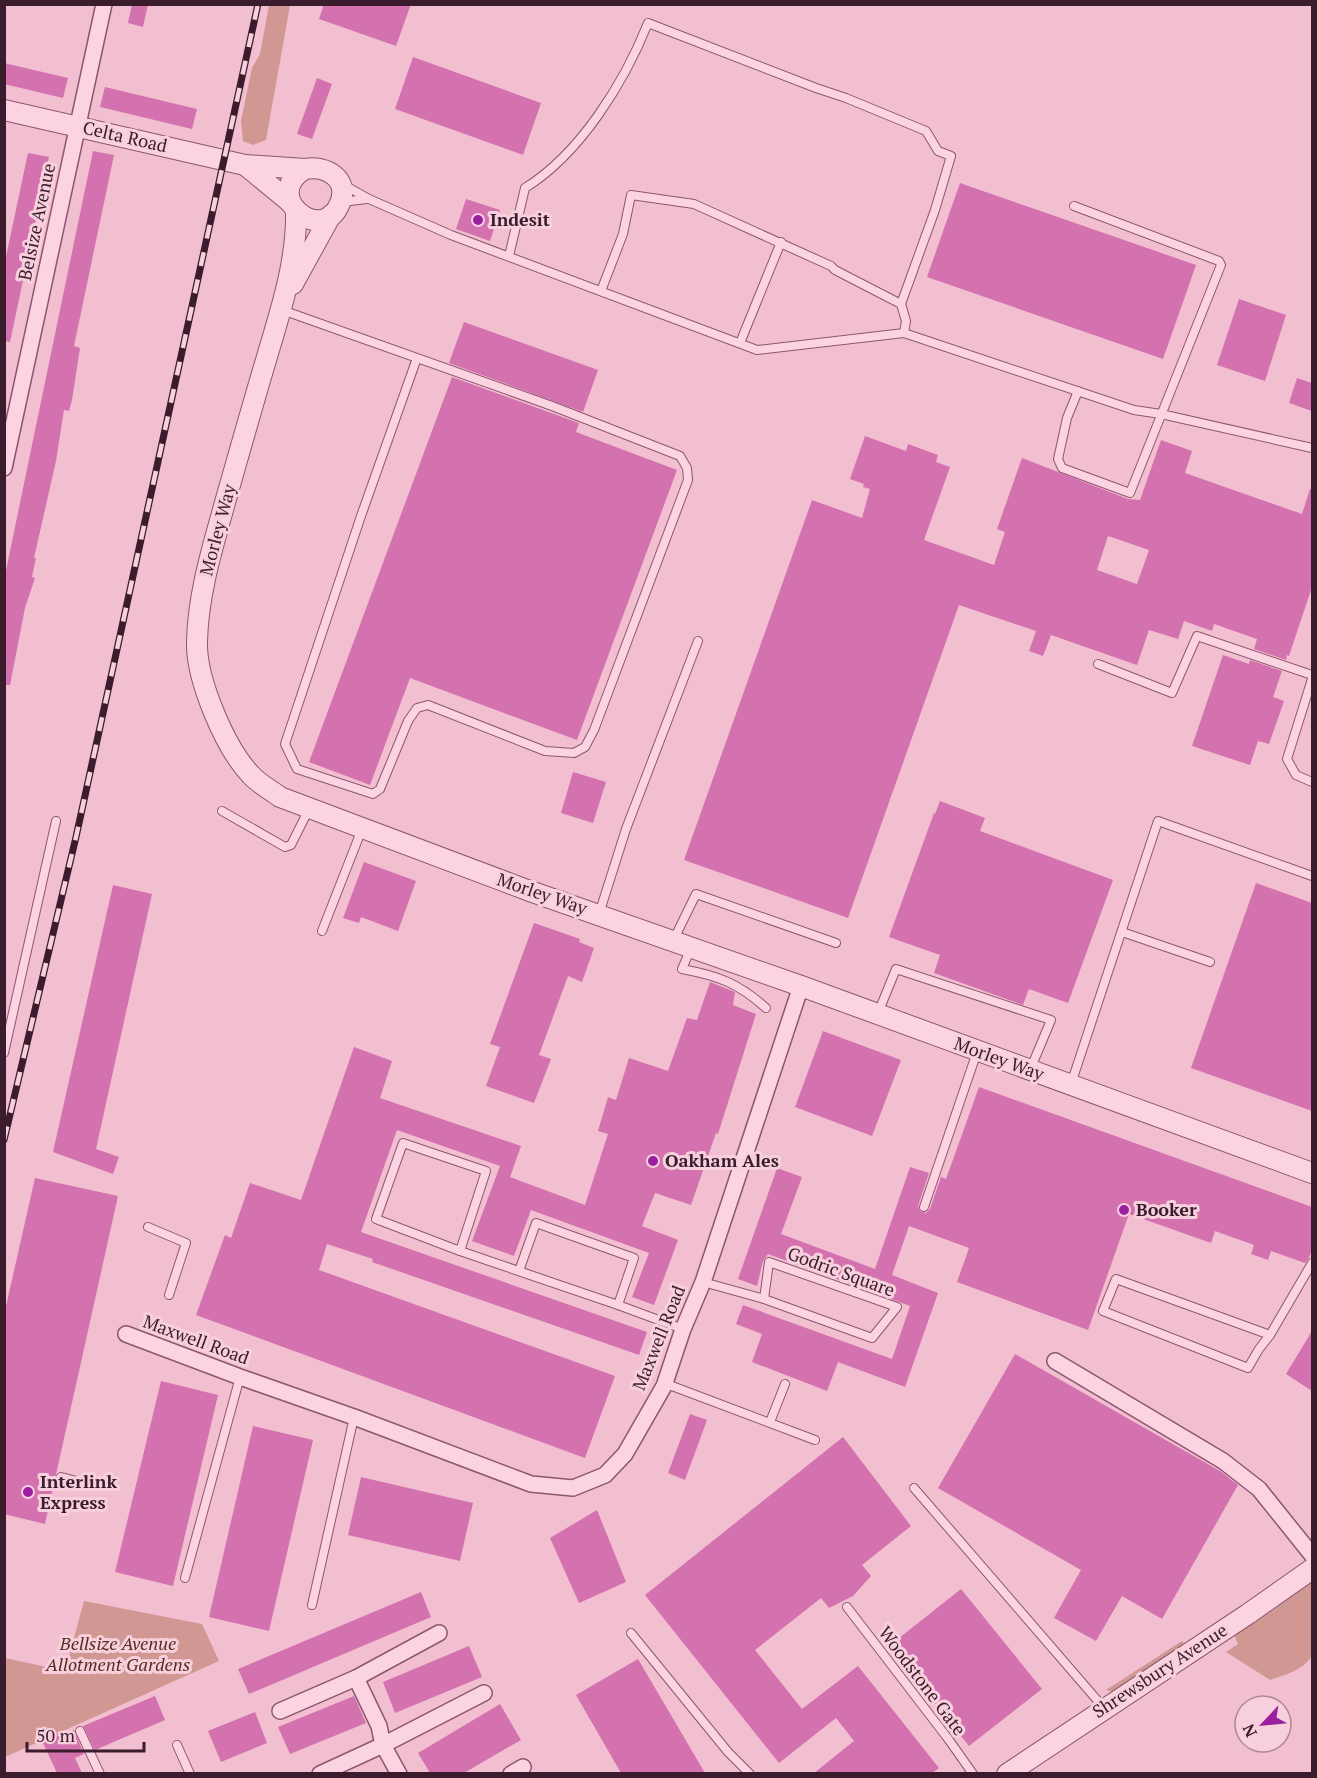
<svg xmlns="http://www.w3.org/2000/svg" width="1317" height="1778" font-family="'PT Serif',serif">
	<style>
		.green { fill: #d19792 }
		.building { fill: #d372ae; fill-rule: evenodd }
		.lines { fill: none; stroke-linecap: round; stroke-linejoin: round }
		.service-casing { stroke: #8c5671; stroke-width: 10 }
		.minor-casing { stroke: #8c5671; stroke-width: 18 }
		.tertiary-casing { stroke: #8c5671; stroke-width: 22 }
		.service { stroke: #fcd3e1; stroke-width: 8 }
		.minor { stroke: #fcd3e1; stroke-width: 15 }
		.tertiary { stroke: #fcd3e1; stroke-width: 20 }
		.rail-casing { stroke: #3a1c2d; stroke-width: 7 }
		.rail { stroke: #f8d0dd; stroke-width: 4.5; stroke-dasharray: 14; stroke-linecap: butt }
		.poi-dot { fill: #9b20a0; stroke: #f8d0dd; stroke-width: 2 }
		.labels { text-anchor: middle; stroke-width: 6; stroke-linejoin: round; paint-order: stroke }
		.street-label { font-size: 18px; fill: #3a1c2d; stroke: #f8d0dd }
		.poi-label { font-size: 18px; font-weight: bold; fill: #3a1c2d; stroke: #f8d0dd; text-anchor: start }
		.park-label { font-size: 18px; font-style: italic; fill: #592c20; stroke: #f8d0dd }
	</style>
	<rect width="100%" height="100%" fill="#f2bfd0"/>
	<g class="green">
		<polygon points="269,5 290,5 266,140 253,145 243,141 241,121 252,68 260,54"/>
		<path d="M1312,1580V1656C1303,1670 1285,1675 1270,1680L1226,1652L1238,1644L1234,1635L1276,1608Z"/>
		<polygon points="84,1601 202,1624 219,1661 5,1757 5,1658 65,1671"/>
		<polygon points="1182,1641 1186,1647 1112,1692 1106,1690"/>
	</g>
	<g class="building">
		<polygon points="132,4 148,4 143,27 128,23"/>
		<polygon points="324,4 411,4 396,46 319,19"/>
		<polygon points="413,57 541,103 523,155 395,109"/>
		<polygon points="4,63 68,78 63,98 4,84"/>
		<polygon points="317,78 332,84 312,139 297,134"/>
		<polygon points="105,87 197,109 192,129 100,107"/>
		<polygon points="93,151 114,155 74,346 80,348 72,400 69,411 64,410 56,461 34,558 36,558 32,577 35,578 25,608 10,685 4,685 4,580"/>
		<polygon points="28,153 49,157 10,342 4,341 4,266"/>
		<polygon points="960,183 1196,265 1163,359 927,277"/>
		<polygon points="466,199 500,210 490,241 456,229"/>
		<polygon points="1239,299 1286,315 1265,381 1217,365"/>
		<polygon points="464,322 598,370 583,412 449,363"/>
		<polygon points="452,377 579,423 576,432 677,470 577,740 410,678 370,785 309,762"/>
		<polygon points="1297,378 1312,383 1312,411 1289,403"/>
		<path d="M865,436L906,451L908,444L938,455L936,462L950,467L924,540L994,565L1005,532L997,529L1022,458L1128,499L1140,500L1161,440L1192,451L1185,473L1302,514L1310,489H1312V587L1289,656L1287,655L1286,660L1254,649L1257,639L1214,624L1212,631L1184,621L1178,639L1149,630L1137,665L1051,635L1043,656L1029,651L1036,631L959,605L848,918L684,860L812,500L862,518L870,489L863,487L864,484L850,479ZM1108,536L1149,550L1137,584L1097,570Z"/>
		<polygon points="1223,655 1249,664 1250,660 1282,671 1273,697 1284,701 1269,744 1258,741 1250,765 1192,746"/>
		<polygon points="573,772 606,782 593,823 561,813"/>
		<polygon points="940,801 985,818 980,831 1113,880 1068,1003 1029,989 1023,1005 934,973 940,955 889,937 934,813 935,814"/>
		<polygon points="364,862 416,881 398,931 361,917 359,923 343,918"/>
		<polygon points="1256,883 1312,903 1312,1111 1191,1068"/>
		<polygon points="113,885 152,894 96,1149 119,1157 113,1174 53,1152"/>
		<polygon points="534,923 580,939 579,942 594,948 582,982 568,976 539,1055 551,1059 534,1103 486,1086 500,1047 490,1044"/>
		<polygon points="710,982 735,992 733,1005 756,1014 718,1134 716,1133 691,1205 655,1193 642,1226 678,1240 654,1305 632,1297 649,1253 531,1210 514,1256 472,1241 500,1166 397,1130 361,1232 647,1332 639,1355 372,1262 373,1259 327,1244 319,1270 615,1376 585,1458 196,1315 225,1235 231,1238 250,1183 301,1200 354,1047 392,1061 380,1098 521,1146 510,1177 585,1205 608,1134 598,1131 608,1097 616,1100 629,1058 668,1071 687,1018 697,1020"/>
		<polygon points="823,1031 901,1060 872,1136 795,1107"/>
		<polygon points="979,1087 1312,1207 1312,1249 1309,1258 1305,1263 1271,1251 1268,1260 1251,1254 1254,1245 1215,1231 1211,1243 1129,1214 1088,1330 957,1282 969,1248 909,1226 892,1275 938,1293 905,1387 838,1362 827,1391 752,1362 762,1334 736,1324 743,1305 892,1359 910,1306 768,1254 763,1261 757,1286 738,1279 777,1168 802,1177 781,1234 875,1269 910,1167 929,1173 918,1206 920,1211 926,1213 930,1209 941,1177 946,1179"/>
		<polygon points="35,1178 118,1196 45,1524 4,1514 4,1315"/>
		<polygon points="1312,1331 1312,1391 1286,1374"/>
		<polygon points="1015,1354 1220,1471 1238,1485 1162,1619 1122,1596 1096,1641 1054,1618 1081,1570 938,1488"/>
		<polygon points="161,1381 218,1395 173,1586 115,1572"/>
		<polygon points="690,1414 707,1420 685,1480 668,1473"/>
		<polygon points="253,1426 313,1440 269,1631 209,1617"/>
		<polygon points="843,1437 911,1526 862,1565 871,1576 853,1596 829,1608 821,1598 755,1650 802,1709 858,1666 939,1768 932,1773 814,1773 854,1741 836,1718 779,1763 645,1595"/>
		<polygon points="361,1477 473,1503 460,1561 348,1535"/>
		<polygon points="597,1510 626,1582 579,1603 550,1538"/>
		<polygon points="961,1589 1042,1689 969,1746 889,1646"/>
		<polygon points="421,1592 431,1617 249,1694 238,1669"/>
		<polygon points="469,1646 482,1677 395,1713 383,1682"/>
		<polygon points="638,1659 705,1773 621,1773 576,1695"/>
		<polygon points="155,1696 165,1720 95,1750 83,1726"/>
		<polygon points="354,1696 366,1723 290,1754 278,1727"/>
		<polygon points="500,1704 521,1740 464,1773 430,1773 418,1753"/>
		<polygon points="255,1712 267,1743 221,1762 208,1731"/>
		<polygon points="74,1730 84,1754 75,1758 82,1773 57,1773 42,1741 62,1731 63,1735"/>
	</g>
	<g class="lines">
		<defs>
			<g id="service">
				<polyline points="344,185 369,199 451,235 757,350 904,333 906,321 901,304 835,270 831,266 694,204 631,195 623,234 601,291"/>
				<polyline points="341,202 367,199"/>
				<polyline points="1074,206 1219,261 1221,265 1130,493 1062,468 1058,459 1067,418 1078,391"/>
				<path d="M509,256L525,188C580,154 624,83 648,23L816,88L846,98L926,131L938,151L951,156L935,210L901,304"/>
				<polyline points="282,310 552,406 680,456 687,468 688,480 594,730 585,747 574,753 545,751 428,705 417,708 408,721 380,789 373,794 297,769 285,744 361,516 417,358"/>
				<polyline points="904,333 1134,410 1161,414 1312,448"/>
				<polyline points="740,343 781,242"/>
				<polyline points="1098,664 1172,693 1197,636 1312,675"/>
				<polyline points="1312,679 1287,759 1296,775 1312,782"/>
				<polyline points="222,811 285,847 291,845 309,809"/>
				<polyline points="599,914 626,829 698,641"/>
				<polyline points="322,931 362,829"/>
				<polyline points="1122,932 1210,962"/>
				<polyline points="674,939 696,894 836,943"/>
				<path d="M691,948L682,969C719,976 738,983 766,1008"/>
				<polyline points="878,1013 896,969 1051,1020 1030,1070"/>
				<polyline points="4,1053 56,821"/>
				<polyline points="1071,1084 1158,821 1312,876"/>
				<polygon points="403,1143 486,1171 460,1251 376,1219"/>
				<polyline points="924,1207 977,1052"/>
				<polyline points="148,1227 186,1243 169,1295"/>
				<polyline points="460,1251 618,1305 634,1258 536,1223 519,1271"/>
				<polygon points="769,1262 897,1307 872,1338 764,1299"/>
				<polygon points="1116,1279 1270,1335 1259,1349 1248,1368 1103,1311"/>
				<polyline points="703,1282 764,1299"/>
				<polyline points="618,1305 683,1329"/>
				<polyline points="1270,1335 1312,1263"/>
				<polyline points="664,1383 815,1440"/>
				<polyline points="770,1422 785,1384"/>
				<polyline points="61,1477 92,1485"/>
				<polyline points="914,1488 1104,1708"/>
				<polyline points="185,1578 240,1377"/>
				<polyline points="312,1605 354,1417"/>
				<polyline points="847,1607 949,1740 973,1774"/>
				<polyline points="631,1633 728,1752 750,1774"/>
				<polyline points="80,1731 100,1774"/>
				<polyline points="177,1745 190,1774"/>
			</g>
			<g id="minor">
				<polyline points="4,468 104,4"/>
				<polyline points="126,1334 240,1377 354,1417 531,1484 573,1488 605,1475 625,1454 664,1386 683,1329 703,1282 801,986"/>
				<polyline points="1055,1361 1223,1461 1259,1489 1312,1555"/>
				<polyline points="356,1678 379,1726 383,1745 399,1774"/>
				<polyline points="280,1711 356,1678 439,1633"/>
				<polyline points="320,1774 383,1745 484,1693"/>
				<polyline points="511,1774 523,1767"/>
			</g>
			<g id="tertiary">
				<path d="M4,110L245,165L305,169C326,165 350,179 340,203C323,247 259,196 305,169"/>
				<polyline points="245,165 290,202"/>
				<path d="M296,212C297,259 282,306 269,350C254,400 240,450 226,499C213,546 198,593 197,642C196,679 225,748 251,775C259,784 271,790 280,797L527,890L801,986L1312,1173"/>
				<polyline points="293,284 331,215"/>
				<polyline points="1007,1774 1248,1614 1312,1569"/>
			</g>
		</defs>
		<use href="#service" class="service-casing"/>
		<use href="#minor" class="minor-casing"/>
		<use href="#tertiary" class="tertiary-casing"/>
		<use href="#service" class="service"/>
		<use href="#minor" class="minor"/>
		<use href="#tertiary" class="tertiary"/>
		<defs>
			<polyline id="rail" points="4,1140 76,837 258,4"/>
		</defs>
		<use href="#rail" class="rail-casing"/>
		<use href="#rail" class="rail"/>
	</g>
	<g class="poi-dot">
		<circle cx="478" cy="220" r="6"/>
		<circle cx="653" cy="1161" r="6"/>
		<circle cx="1124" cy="1210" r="6"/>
		<circle cx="28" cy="1492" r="6"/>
	</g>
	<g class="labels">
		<g class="street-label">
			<text transform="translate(125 137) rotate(13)" y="6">Celta Road</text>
			<text transform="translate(37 222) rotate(-78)" y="6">Belsize Avenue</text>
			<text transform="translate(218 530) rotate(-75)" y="6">Morley Way</text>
			<text transform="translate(542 894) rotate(19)" y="6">Morley Way</text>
			<text transform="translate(999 1059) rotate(20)" y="6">Morley Way</text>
			<text transform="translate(841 1272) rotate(20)" y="6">Godric Square</text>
			<text transform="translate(659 1338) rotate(-68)" y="6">Maxwell Road</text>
			<text transform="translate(196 1340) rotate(20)" y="6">Maxwell Road</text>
			<text transform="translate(1160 1671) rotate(-33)" y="6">Shrewsbury Avenue</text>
			<text transform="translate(922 1681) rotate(53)" y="6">Woodstone Gate</text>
		</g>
		<g class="poi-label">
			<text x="490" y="226">Indesit</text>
			<text x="665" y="1167">Oakham Ales</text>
			<text x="1136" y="1216">Booker</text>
			<text x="40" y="1488">Interlink<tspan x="40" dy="21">Express</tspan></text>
		</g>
		<g class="park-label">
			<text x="118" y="1650">Bellsize Avenue<tspan x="118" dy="21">Allotment Gardens</tspan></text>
		</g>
	</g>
	<rect width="1317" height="1778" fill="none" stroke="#3a1c2d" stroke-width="12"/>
	<g transform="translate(1263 1724) rotate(244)"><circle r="28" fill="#f8d0dd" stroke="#ac8897" stroke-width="1.5"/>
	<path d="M0-4.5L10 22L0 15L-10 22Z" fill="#9b20a0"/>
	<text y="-9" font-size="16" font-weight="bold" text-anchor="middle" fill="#3a1c2d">N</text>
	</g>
	<path d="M27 1742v9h117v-9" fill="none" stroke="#3a1c2d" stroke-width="3"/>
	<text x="36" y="1742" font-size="18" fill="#3a1c2d" stroke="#f8d0dd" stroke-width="4.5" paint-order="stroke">50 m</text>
</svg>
